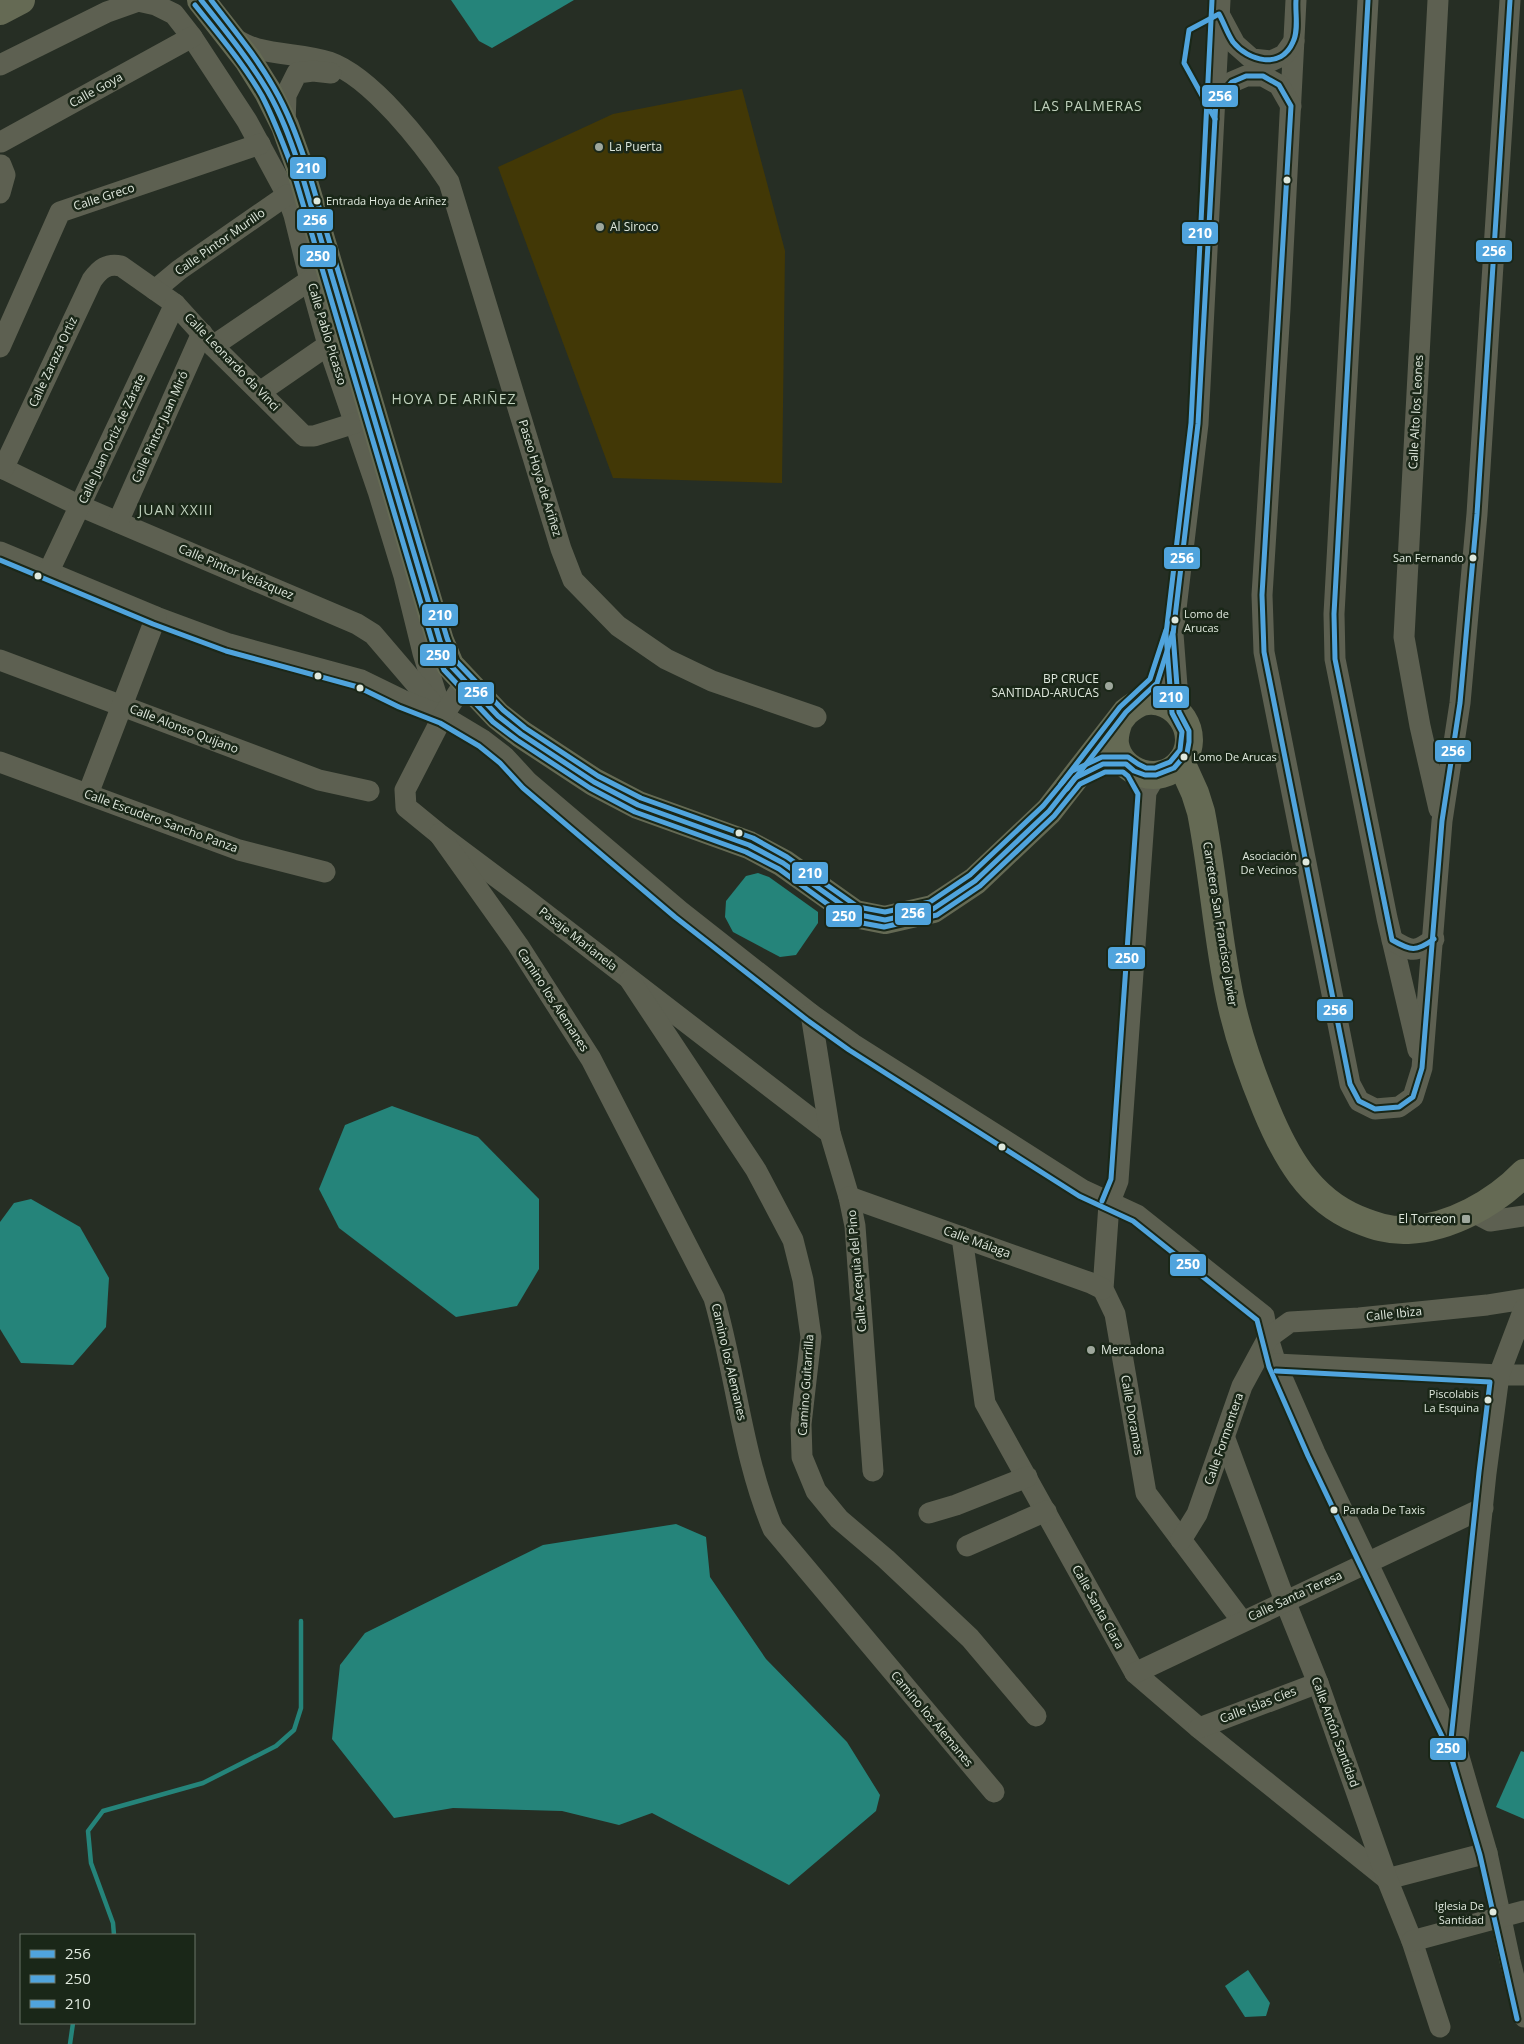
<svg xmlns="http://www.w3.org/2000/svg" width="1524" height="2044" font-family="'Open Sans',sans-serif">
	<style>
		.green { fill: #423806 }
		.water { fill: #25847a }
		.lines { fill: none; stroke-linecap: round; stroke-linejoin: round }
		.stream { stroke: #25847a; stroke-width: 4.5 }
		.minor { stroke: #5d6051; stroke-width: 21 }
		.major { stroke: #656a54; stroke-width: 28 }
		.bus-1-casing { stroke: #1a2718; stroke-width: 9 }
		.bus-2-casing { stroke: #1a2718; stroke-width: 9 }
		.bus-3-casing { stroke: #1a2718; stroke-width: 9 }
		.bus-1 { stroke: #50a4dd; stroke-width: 5 }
		.bus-2 { stroke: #50a4dd; stroke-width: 5 }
		.bus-3 { stroke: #50a4dd; stroke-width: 5 }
		.poi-dot { fill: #9ea79c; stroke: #1a2718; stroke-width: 2 }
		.bus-dot { fill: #dfe8dd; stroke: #1a2718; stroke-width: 2 }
		.labels { text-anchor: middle; stroke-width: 5; stroke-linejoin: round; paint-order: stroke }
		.bus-label { font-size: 11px; fill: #dfe8dd; stroke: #1a2718; text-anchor: start }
		.street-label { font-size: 12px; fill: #dfe8dd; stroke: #1a2718 }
		.poi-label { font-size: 12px; fill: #dfe8dd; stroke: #1a2718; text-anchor: start }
		.neighbourhood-label { font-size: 14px; letter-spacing: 1px; fill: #bfd0bc; stroke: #1a2718 }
		.line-badge { stroke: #1a2718; stroke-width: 2 }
		.badge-label { font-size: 14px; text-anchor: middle; font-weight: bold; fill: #fff }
	</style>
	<rect width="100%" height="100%" fill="#262e24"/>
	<polygon class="green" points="742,89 785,251 782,483 613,478 498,167 613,114"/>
	<g class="water">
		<polygon points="451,0 574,0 492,48 479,41"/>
		<polygon points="758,873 769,877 818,912 818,923 796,955 780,957 733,932 725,917 726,901 746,876"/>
		<polygon points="392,1106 478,1137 539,1199 539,1269 517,1306 456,1317 339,1228 319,1189 345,1125"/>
		<polygon points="31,1199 80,1227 109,1278 106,1327 73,1365 21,1363 0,1329 0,1222 14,1203"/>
		<polygon points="676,1524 706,1537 710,1577 766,1659 847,1742 880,1795 876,1811 789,1885 652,1813 619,1825 562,1811 453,1808 394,1818 332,1739 340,1665 365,1633 543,1545"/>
		<polygon points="1521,1751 1524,1752 1524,1819 1496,1807"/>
		<polygon points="1248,1970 1270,2003 1266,2016 1245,2017 1225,1986"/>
	</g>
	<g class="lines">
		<g class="stream">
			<polyline points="114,1935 113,1923 91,1863 88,1831 103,1811 203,1783 276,1746 294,1730 301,1708 301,1621"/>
			<polyline points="70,2044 73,2023"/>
		</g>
		<g class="minor">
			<polyline points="1296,0 1280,309 1262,595 1264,652 1350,1084 1359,1101 1375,1109 1399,1107 1413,1097 1422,1068 1442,821 1460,703 1477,514 1510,0"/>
			<polyline points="1368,0 1334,614 1335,659 1387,918 1418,1050"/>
			<polyline points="1438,0 1404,637 1420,726 1439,809"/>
			<polyline points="1220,16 1235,44 1252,59 1271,61 1284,55 1294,41"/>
			<path d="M231,37C239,41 249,47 258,49C281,55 307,55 329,62C372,77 424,145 449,182L561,549L573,580L618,626L666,659L712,681L816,717"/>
			<polyline points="0,65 107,12 138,1 156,5 174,14 192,37 247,121 287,195 294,215 310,280 328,345 378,491 404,576 423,653 443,716"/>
			<polyline points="1216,100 1232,82 1246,76 1263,76 1279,85 1291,106"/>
			<polyline points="285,125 286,95 297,73 313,71 331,73"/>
			<polyline points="1,142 192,37"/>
			<polyline points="0,193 5,175 1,165"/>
			<polyline points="155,290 179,270 287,195"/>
			<polyline points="213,346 310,280"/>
			<polyline points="0,347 60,212 260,144"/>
			<polyline points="260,392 328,345"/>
			<polyline points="0,467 80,506 357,624 373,634 438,710"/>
			<path d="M3,469L92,280C100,269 107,263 121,266L175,304L213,346L304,436H314L355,423"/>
			<polyline points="118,522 202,333"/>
			<polyline points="0,552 156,617 229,644 361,680 402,700 443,716 483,740 505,757 528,782 680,911 811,1014 853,1044 1083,1190 1137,1215 1264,1316 1268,1338 1276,1364 1315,1453 1457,1750 1487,1853 1510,1961 1524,2017"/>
			<polyline points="48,573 175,304"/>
			<polyline points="0,660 319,780 369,791"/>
			<polyline points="465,682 443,716 405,790 406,807 439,834 522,896 830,1133"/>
			<polyline points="1131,707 1157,683 1169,646"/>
			<polyline points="1179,712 1173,634 1198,424 1220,0"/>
			<polyline points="0,762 239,850 325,872"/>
			<polyline points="1156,775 1146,792 1118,1181 1109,1204 1103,1289 1115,1314 1146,1493 1242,1621"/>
			<polyline points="88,794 156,617"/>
			<path d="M439,834L518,945L591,1059L714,1298C736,1374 742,1456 773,1529L994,1792"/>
			<path d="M1392,940C1412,952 1415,953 1434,939"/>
			<polyline points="630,980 756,1170 793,1240 803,1280 811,1337 801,1424 802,1457 816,1491 839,1519 886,1559 970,1638 1036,1716"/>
			<polyline points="811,1014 830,1133 849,1197 855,1226 873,1471"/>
			<polyline points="849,1197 1091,1283 1103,1289"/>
			<polyline points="1471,1211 1490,1221 1524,1216"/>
			<polyline points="962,1237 985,1403 1135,1673 1199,1728 1387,1879 1487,1853"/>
			<polyline points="1276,1364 1499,1375 1524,1375"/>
			<polyline points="1225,1439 1285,1601 1318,1683 1387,1879 1412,1941 1440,2027"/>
			<polyline points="929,1513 956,1505 1027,1477"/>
			<polyline points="1181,1540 1197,1514 1242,1386 1268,1338 1290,1322 1359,1318 1487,1305 1524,1299"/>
			<polyline points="967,1546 1046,1511"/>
			<polyline points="1135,1673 1483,1508"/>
			<polyline points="1199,1728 1318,1683"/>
			<polyline points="1457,1749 1486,1473 1499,1375 1524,1309"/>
			<polyline points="1412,1941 1524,1911"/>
		</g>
		<g class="major">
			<path d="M201,0L248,60L268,92L285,126L299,165L440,641L450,665L498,716L521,734L594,782L638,805L749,845L783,863L855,914L885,920L933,909L975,881L1049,811L1126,712C1131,708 1136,704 1142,702C1176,693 1204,736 1180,763C1160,786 1120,774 1115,744C1114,736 1116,729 1119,721"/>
			<polyline points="0,11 21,0"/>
			<path d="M1181,762L1195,793L1201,812C1213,873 1217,936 1230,998C1238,1036 1251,1073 1266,1109C1285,1155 1309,1199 1357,1219C1374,1226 1389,1231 1408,1230C1450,1228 1495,1203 1524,1173"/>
		</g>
		<defs>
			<g id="bus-1">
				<path d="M201,0C224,29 248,58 267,90C281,114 290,139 299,165L440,641L450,665L498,716L521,734L594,782L638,805L749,845L783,863L855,914L885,920L933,909L975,881L1049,811L1075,778L1103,764H1126L1134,771L1145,775H1156L1174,768L1187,753L1189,742V731L1179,712L1173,634L1198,424L1216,100L1232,82L1246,76H1263L1279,85L1291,106L1262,595L1264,652L1350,1084L1359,1101L1375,1109L1399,1107L1413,1097L1422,1068L1442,821L1460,703L1477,514L1510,0"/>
				<path d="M1368,0L1334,614L1335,659L1392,940C1411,951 1416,952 1434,939"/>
				<path d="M1215,119L1184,63L1189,30L1219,14C1224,23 1227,33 1233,42C1248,61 1281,70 1293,42C1299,30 1295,13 1296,0"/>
				<polyline points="1067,789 1126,712 1157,683 1173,632"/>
			</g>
			<g id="bus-2">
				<path d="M195,5C218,34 243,63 262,96C274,119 283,143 292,167L433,644L444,670L493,722L517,740L590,788L635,812L746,852L779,869L851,921L884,927L937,915L980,886L1054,816L1080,784L1105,772H1123L1128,776L1138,794L1111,1179L1102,1201"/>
				<polyline points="0,560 153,624 226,651 358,687 399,707 440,723 479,746 500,763 523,788 675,917 807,1020 849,1050 1079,1196 1133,1221 1257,1320 1269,1367 1308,1456 1450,1753 1480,1855 1517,2019"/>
				<polyline points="1276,1371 1490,1382 1479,1472 1450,1749 1452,1757"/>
			</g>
			<g id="bus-3">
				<path d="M211,0C233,29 256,56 274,88C288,112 297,137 306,163L447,638L456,661L503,710L525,728L598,776L641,798L753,838L787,857L858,907L885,912L930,902L970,875L1043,806L1072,771L1102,757H1128L1138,764L1146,768H1155L1170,762L1180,750L1182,732L1172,713L1166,634L1191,423L1212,0"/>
				<polyline points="1061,784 1120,707 1150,679 1166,630"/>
			</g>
		</defs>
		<use href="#bus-1" class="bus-1-casing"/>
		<use href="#bus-2" class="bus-2-casing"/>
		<use href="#bus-3" class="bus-3-casing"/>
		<use href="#bus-1" class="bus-1"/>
		<use href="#bus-2" class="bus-2"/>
		<use href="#bus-3" class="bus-3"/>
	</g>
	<g class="poi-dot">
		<circle cx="599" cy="147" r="5"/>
		<circle cx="600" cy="227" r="5"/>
		<circle cx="1109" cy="686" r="5"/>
		<rect x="1461" y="1214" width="10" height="10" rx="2.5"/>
		<circle cx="1091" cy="1350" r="5"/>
	</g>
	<g class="bus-dot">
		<circle cx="1287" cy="180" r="4.5"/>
		<circle cx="317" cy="201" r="4.5"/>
		<circle cx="1473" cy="558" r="4.5"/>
		<circle cx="38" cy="576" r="4.5"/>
		<circle cx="1175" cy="620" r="4.5"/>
		<circle cx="318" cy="676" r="4.5"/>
		<circle cx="360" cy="688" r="4.5"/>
		<circle cx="1184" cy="757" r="4.5"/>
		<circle cx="739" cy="833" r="4.5"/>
		<circle cx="1306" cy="862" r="4.5"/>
		<circle cx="1002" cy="1147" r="4.5"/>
		<circle cx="1488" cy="1400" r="4.5"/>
		<circle cx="1334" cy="1510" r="4.5"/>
		<circle cx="1493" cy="1912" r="4.5"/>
	</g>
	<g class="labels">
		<g class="bus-label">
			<text x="326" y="205">Entrada Hoya de Ariñez</text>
			<text x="1464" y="562" text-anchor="end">San Fernando</text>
			<text x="1184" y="618">Lomo de<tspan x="1184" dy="14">Arucas</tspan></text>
			<text x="1193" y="761">Lomo De Arucas</text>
			<text x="1297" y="860" text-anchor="end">Asociación<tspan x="1297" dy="14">De Vecinos</tspan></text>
			<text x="1479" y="1398" text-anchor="end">Piscolabis<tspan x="1479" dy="14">La Esquina</tspan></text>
			<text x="1343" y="1514">Parada De Taxis</text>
			<text x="1484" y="1910" text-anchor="end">Iglesia De<tspan x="1484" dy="14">Santidad</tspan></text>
		</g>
		<g class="street-label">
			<text transform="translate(96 90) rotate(-29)" y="4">Calle Goya</text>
			<text transform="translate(104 197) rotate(-18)" y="4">Calle Greco</text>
			<text transform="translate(220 242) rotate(-35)" y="4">Calle Pintor Murillo</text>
			<text transform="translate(327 334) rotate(73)" y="4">Calle Pablo Picasso</text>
			<text transform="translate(53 362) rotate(-65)" y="4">Calle Zaraza Ortiz</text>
			<text transform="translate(232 362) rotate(46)" y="4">Calle Leonardo da Vinci</text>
			<text transform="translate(1416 412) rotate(-87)" y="4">Calle Alto los Leones</text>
			<text transform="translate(160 427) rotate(-66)" y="4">Calle Pintor Juan Miró</text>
			<text transform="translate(112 439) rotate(-65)" y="4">Calle Juan Ortiz de Zárate</text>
			<text transform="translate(540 478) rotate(73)" y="4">Paseo Hoya de Ariñez</text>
			<text transform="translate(236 572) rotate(23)" y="4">Calle Pintor Velázquez</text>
			<text transform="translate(184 729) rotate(21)" y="4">Calle Alonso Quijano</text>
			<text transform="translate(161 821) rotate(20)" y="4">Calle Escudero Sancho Panza</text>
			<text transform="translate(1220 924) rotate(81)" y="4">Carretera San Francisco Javier</text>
			<text transform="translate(578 939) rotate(38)" y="4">Pasaje Marianela</text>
			<text transform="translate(553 1000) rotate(57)" y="4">Camino los Alemanes</text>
			<text transform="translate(977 1242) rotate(20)" y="4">Calle Málaga</text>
			<text transform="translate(857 1271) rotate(-95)" y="4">Calle Acequia del Pino</text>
			<text transform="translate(1394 1314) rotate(-6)" y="4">Calle Ibiza</text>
			<text transform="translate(729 1362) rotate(77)" y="4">Camino los Alemanes</text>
			<text transform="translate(806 1385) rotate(-86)" y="4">Camino Guitarrilla</text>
			<text transform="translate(1132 1415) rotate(80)" y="4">Calle Doramas</text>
			<text transform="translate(1224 1439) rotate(-71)" y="4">Calle Formentera</text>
			<text transform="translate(1295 1596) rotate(-25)" y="4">Calle Santa Teresa</text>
			<text transform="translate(1098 1607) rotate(61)" y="4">Calle Santa Clara</text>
			<text transform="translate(1258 1705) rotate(-21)" y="4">Calle Islas Cíes</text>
			<text transform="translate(932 1719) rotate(50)" y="4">Camino los Alemanes</text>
			<text transform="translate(1335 1732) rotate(70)" y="4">Calle Antón Santidad</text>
		</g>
		<g class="poi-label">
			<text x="609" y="151">La Puerta</text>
			<text x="610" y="231">Al Siroco</text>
			<text x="1099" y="683" text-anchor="end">BP CRUCE<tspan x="1099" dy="14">SANTIDAD-ARUCAS</tspan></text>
			<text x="1456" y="1223" text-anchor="end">El Torreon</text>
			<text x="1101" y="1354">Mercadona</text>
		</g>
		<g class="neighbourhood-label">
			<text x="1088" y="111">LAS PALMERAS</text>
			<text x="454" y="404">HOYA DE ARIÑEZ</text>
			<text x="176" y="515">JUAN XXIII</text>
		</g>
	</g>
	<g class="line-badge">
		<rect x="1201" y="84" width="38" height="24" rx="5" fill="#50a4dd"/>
		<rect x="289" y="156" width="38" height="24" rx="5" fill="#50a4dd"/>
		<rect x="296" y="208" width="38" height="24" rx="5" fill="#50a4dd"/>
		<rect x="1181" y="221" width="38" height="24" rx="5" fill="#50a4dd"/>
		<rect x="1475" y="239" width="38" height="24" rx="5" fill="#50a4dd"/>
		<rect x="299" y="244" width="38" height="24" rx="5" fill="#50a4dd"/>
		<rect x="1163" y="546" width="38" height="24" rx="5" fill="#50a4dd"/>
		<rect x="421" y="603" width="38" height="24" rx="5" fill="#50a4dd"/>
		<rect x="419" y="643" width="38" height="24" rx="5" fill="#50a4dd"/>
		<rect x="457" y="681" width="38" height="24" rx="5" fill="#50a4dd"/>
		<rect x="1152" y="685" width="38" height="24" rx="5" fill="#50a4dd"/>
		<rect x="1434" y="739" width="38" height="24" rx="5" fill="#50a4dd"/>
		<rect x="791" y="861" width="38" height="24" rx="5" fill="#50a4dd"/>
		<rect x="894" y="902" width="38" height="24" rx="5" fill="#50a4dd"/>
		<rect x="825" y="904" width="38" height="24" rx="5" fill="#50a4dd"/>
		<rect x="1107" y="946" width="39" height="24" rx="5" fill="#50a4dd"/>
		<rect x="1316" y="998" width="38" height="24" rx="5" fill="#50a4dd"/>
		<rect x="1169" y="1253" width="38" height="24" rx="5" fill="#50a4dd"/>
		<rect x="1429" y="1737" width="38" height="24" rx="5" fill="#50a4dd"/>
	</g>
	<g class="badge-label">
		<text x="1220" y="101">256</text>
		<text x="308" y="173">210</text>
		<text x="315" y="225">256</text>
		<text x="1200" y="238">210</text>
		<text x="1494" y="256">256</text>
		<text x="318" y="261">250</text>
		<text x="1182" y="563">256</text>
		<text x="440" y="620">210</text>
		<text x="438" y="660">250</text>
		<text x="476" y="697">256</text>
		<text x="1171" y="702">210</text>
		<text x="1453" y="756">256</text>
		<text x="810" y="878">210</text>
		<text x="913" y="918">256</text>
		<text x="844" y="921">250</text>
		<text x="1127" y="963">250</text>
		<text x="1335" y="1015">256</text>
		<text x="1188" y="1269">250</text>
		<text x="1448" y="1753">250</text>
	</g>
	<rect x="20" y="1934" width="175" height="90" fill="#1a2718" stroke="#697467"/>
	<rect x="30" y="1950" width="25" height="8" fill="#50a4dd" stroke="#697467"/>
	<text x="65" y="1959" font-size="15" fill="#dfe8dd">256</text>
	<rect x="30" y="1975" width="25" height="8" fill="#50a4dd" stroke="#697467"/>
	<text x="65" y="1984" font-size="15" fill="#dfe8dd">250</text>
	<rect x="30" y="2000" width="25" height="8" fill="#50a4dd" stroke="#697467"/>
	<text x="65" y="2009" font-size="15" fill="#dfe8dd">210</text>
</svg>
